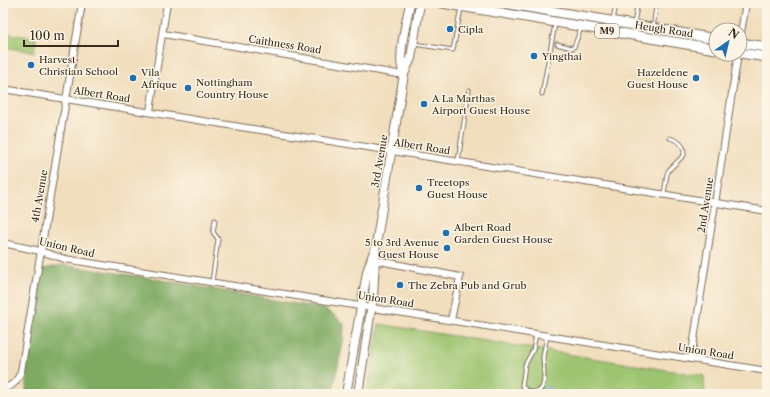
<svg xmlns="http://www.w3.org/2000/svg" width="770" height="397" font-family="'Libre Caslon Text',serif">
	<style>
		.green { fill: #9dc470; stroke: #6c7747 }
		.forest { fill: #7eaa62; stroke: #5c6a40 }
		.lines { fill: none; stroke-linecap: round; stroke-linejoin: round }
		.stream { stroke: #86b6f1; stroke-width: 2 }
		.lane-casing { stroke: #7b6956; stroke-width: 5 }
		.street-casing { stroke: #7b6956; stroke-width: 8 }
		.secondary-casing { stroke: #7b6956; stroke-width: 10 }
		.primary-casing { stroke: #7b6956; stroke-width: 11 }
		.lane { stroke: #fff; stroke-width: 3 }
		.street { stroke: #fff; stroke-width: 6 }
		.secondary { stroke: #fff; stroke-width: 8 }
		.primary { stroke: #fff; stroke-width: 9 }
		.poi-dot { fill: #1f6fb2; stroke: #fcf5e5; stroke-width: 1.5 }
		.labels { text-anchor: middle; stroke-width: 3; stroke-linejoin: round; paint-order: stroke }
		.shield { fill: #fcf5e5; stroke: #75675a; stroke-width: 1 }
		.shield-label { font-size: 9px; font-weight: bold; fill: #3b2a1e }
		.poi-label { font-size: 10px; fill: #3b2a1e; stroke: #fcf5e5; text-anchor: start }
		.street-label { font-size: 10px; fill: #3b2a1e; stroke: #fcf5e5 }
	</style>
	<rect width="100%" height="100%" fill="#fcf5e5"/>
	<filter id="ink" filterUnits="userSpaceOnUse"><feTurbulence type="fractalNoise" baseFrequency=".025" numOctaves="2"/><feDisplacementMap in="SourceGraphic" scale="8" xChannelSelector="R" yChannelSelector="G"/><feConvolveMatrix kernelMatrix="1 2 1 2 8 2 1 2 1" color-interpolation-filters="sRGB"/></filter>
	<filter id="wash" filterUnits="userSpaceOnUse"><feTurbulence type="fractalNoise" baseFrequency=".012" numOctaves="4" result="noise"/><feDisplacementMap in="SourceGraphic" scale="16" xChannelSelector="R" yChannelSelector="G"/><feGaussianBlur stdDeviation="0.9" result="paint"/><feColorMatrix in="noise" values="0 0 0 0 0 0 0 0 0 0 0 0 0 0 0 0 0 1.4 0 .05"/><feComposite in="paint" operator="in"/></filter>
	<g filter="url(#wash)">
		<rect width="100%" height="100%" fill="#f1debd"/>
		<g class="green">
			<polygon points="3,33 36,38 34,52 3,47"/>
			<polygon points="379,324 704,376 705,394 367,394"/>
		</g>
		<polygon class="forest" points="63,265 150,278 324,309 334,315 344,324 343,343 332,394 26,394 27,360 40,277 44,269"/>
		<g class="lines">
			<polyline class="stream" points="544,387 558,394"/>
		</g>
	</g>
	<g filter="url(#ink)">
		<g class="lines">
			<defs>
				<g id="lane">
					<polyline points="621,3 637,6 634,24"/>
					<polyline points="613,21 616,3"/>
					<polyline points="653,28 656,7"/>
					<polyline points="414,44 453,50 461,8"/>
					<polyline points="557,44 572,48 574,47 581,28"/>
					<polyline points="542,94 555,24"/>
					<polyline points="458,161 469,90"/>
					<path d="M664,194L667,174L669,170L684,155C685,145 679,141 670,138"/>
					<polyline points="212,282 218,239 213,232 215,220"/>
					<path d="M536,334L533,350L525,365L522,386C524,389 527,391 532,392C549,395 543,367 543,357C544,350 546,342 547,335"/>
				</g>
				<g id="street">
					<polyline points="163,34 403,75"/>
					<polyline points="740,38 746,3"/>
					<polyline points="3,89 767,211"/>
					<polyline points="150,111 167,3"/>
					<polyline points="3,243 40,251 65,259 767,371"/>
					<polyline points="375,260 460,277 451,320"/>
					<polyline points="691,359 738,54"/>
					<path d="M3,388C13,387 18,380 21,371L82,3"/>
				</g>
				<g id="secondary">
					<path d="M404,74C396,59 407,20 410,3"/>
					<polyline points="346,394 367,272 373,254"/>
					<polyline points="358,394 373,297 375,260 375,251 404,74 411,58 420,3"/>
				</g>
				<g id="primary">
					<polyline points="442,3 716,49"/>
					<polyline points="504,3 716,39"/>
					<polyline points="740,43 767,47"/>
					<polyline points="740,53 767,57"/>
				</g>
			</defs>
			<use href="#lane" class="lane-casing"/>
			<use href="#street" class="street-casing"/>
			<use href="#secondary" class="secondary-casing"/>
			<use href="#primary" class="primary-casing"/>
			<use href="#lane" class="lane"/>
			<use href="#street" class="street"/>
			<use href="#secondary" class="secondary"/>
			<use href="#primary" class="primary"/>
		</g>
	</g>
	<g class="poi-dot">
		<circle cx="450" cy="29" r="4"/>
		<circle cx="534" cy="56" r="4"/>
		<circle cx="31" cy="65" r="4"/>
		<circle cx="133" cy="78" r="4"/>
		<circle cx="696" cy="78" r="4"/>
		<circle cx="188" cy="88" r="4"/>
		<circle cx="424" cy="104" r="4"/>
		<circle cx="419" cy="188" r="4"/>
		<circle cx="446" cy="233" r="4"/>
		<circle cx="447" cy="248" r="4"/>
		<circle cx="400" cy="285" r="4"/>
	</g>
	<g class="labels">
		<rect class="shield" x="595" y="24" width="24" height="14" rx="3"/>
		<g class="shield-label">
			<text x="607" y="34">M9</text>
		</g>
		<g class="poi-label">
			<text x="458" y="33">Cipla</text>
			<text x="542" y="60">Yingthai</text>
			<text x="39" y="63">Harvest<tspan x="39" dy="12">Christian School</tspan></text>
			<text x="141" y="76">Vila<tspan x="141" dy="12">Afrique</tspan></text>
			<text x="688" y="76" text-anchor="end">Hazeldene<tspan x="688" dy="12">Guest House</tspan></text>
			<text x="196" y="86">Nottingham<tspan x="196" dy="12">Country House</tspan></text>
			<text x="432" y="102">A La Marthas<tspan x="432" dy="12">Airport Guest House</tspan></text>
			<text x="427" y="186">Treetops<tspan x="427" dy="12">Guest House</tspan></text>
			<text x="454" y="231">Albert Road<tspan x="454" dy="12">Garden Guest House</tspan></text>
			<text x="439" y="246" text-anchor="end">5 to 3rd Avenue<tspan x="439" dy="12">Guest House</tspan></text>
			<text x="408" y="289">The Zebra Pub and Grub</text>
		</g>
		<g class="street-label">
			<text transform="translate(664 29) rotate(9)" y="4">Heugh Road</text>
			<text transform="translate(285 44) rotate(9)" y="4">Caithness Road</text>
			<text transform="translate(102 94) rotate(9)" y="4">Albert Road</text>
			<text transform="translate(422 146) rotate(9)" y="4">Albert Road</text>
			<text transform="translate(379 161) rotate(-80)" y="4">3rd Avenue</text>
			<text transform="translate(39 196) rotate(-80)" y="4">4th Avenue</text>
			<text transform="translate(705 205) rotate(-81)" y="4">2nd Avenue</text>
			<text transform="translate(67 247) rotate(13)" y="4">Union Road</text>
			<text transform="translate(386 299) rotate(9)" y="4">Union Road</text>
			<text transform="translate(706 351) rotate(9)" y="4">Union Road</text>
		</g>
	</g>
	<rect width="770" height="397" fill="none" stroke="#fcf5e5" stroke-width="16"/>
	<g transform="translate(728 42) rotate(34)"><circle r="19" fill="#fcf5e5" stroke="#afa495"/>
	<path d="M0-3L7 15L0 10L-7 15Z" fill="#1f6fb2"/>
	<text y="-6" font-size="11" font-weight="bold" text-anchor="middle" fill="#3b2a1e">N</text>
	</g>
	<path d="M24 40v6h94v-6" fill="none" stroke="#3b2a1e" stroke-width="2"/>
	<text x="30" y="40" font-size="12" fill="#3b2a1e" stroke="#fcf5e5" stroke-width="3" paint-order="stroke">100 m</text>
</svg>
